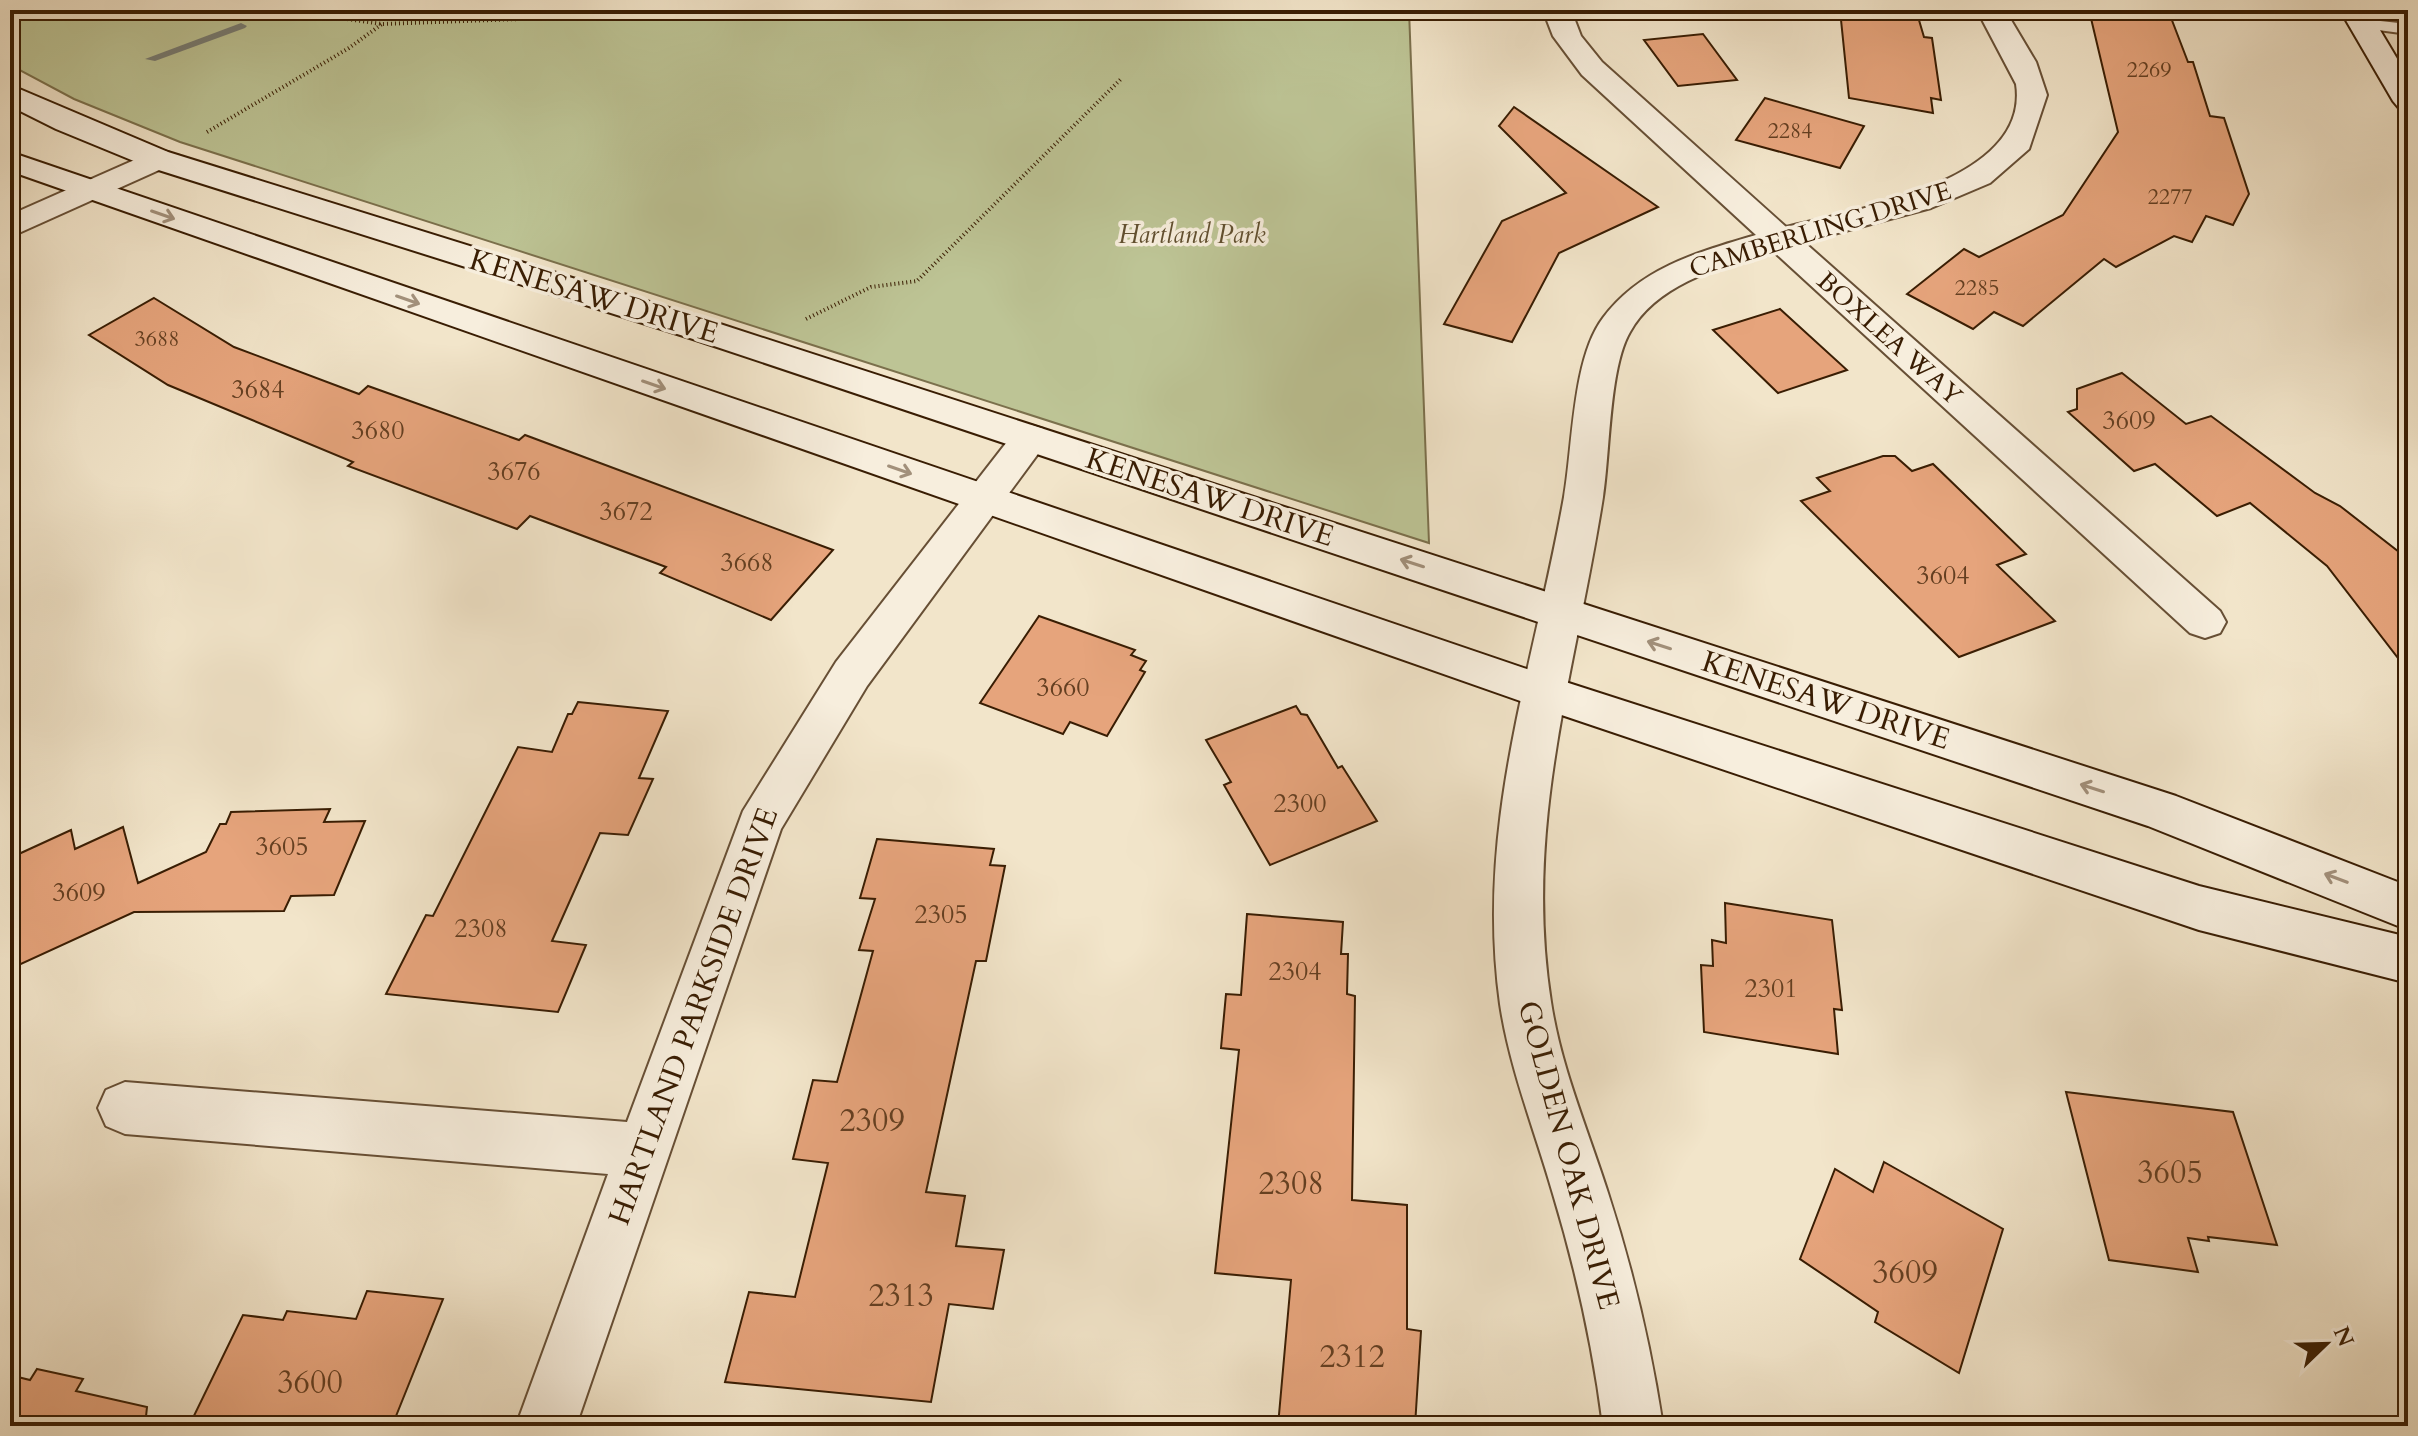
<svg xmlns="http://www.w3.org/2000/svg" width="2418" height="1436" font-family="Cardo,serif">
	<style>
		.green { fill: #bdc495; stroke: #7b704c; stroke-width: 2 }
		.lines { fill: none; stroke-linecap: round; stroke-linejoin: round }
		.stream { fill: #777c74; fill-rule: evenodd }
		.building { fill: #e6a47c; stroke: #391d03; stroke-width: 2 }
		.lane-casing { stroke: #674f35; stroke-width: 4 }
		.street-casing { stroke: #674f35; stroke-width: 4 }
		.secondary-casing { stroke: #391d03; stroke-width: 4 }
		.path { stroke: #391d03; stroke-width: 4; stroke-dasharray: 1 3; stroke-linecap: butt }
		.lane { fill: #f7eedd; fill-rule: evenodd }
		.street { fill: #f7eedd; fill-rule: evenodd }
		.secondary { fill: #f7eedd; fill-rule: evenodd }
		.oneway { stroke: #a2907b }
		.labels { text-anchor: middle; stroke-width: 7; stroke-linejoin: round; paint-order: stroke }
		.far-number-label { font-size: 22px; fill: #643f21 }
		.far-street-label { font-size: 26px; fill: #391d03; stroke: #f7eedd }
		.far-park-label { font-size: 26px; font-style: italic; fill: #614f2f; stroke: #f7eedd }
		.number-label { font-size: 26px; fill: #643f21 }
		.street-label { font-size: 30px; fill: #391d03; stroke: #f7eedd }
		.near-number-label { font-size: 32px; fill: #643f21 }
	</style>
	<rect width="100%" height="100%" fill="#f2e5ca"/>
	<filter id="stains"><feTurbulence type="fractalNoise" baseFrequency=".0025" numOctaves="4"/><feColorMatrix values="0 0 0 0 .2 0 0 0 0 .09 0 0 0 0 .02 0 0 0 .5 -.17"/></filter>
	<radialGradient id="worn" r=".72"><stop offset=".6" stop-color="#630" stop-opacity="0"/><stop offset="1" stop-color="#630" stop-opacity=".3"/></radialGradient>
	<polygon class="green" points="10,10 1409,10 1429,543 180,142 74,99 10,65"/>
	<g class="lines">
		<polygon class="stream" points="241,23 247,26 245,28 155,61 145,59"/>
	</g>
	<g class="building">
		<polygon points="1840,10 1916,10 1924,37 1932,38 1941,100 1931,98 1933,113 1849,98"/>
		<polygon points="2089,10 2168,10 2188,62 2193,62 2210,116 2224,118 2249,194 2233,225 2206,216 2192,242 2174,236 2116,267 2104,259 2023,326 1994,312 1973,329 1907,294 1964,249 1979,257 2063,215 2118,132"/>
		<polygon points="1703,34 1737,80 1678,86 1644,40"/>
		<polygon points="1765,98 1864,126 1840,168 1736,140"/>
		<polygon points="1514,107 1658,207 1559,253 1512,342 1444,324 1502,221 1566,193 1499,126"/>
		<polygon points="154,298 234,347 359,394 368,386 519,440 525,435 833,550 771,620 660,573 666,567 530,516 517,529 348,466 353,462 168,385 89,335"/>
		<polygon points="1780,309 1847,370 1778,393 1713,330"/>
		<polygon points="2122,373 2186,424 2211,416 2315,493 2340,506 2408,559 2408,671 2327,566 2250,503 2217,516 2155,464 2134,471 2068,412 2077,409 2077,389"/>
		<polygon points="1883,456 1895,456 1912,471 1933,464 2026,554 1997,565 2055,621 1959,657 1801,501 1830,491 1817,478"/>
		<polygon points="1039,616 1135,650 1131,655 1146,661 1140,670 1145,672 1107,736 1070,722 1063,734 980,703"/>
		<polygon points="578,702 668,711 639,778 653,779 628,835 600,833 552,941 586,945 558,1012 386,994 426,915 433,916 518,747 552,752 568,714 572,714"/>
		<polygon points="1296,706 1301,714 1307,715 1338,768 1342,766 1377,821 1270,865 1224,785 1231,782 1206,740"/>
		<polygon points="330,809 324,822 365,821 334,895 291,896 284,911 134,912 10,969 10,858 71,830 75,849 123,827 138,883 206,852 220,824 226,824 231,812"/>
		<polygon points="877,839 994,849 990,865 1005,866 986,961 976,961 926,1192 965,1196 956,1246 1004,1250 993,1309 949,1304 931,1402 725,1382 749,1292 795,1297 828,1163 793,1159 813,1080 837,1082 873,951 859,950 875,899 860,898"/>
		<polygon points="1725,903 1832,920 1842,1010 1834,1009 1838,1054 1704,1032 1701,965 1713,966 1712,940 1726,943"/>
		<polygon points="1247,914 1343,922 1341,954 1348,954 1347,994 1355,996 1352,1200 1407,1205 1407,1329 1421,1331 1415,1426 1278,1426 1291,1280 1215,1273 1239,1050 1221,1048 1226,994 1241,995"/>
		<polygon points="2066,1092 2233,1112 2277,1245 2208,1237 2209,1241 2188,1238 2198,1272 2109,1260"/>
		<polygon points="1884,1162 2003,1229 1959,1373 1875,1322 1878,1312 1800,1259 1835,1169 1873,1192"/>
		<polygon points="367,1291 443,1299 392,1426 189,1426 243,1315 283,1320 287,1311 356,1319"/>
		<polygon points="37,1369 83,1379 76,1391 147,1407 145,1426 10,1426 10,1375 30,1380"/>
	</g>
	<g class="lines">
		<defs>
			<polygon id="lane" points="2362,19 2408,24 2408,34 2356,27 2356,21"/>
			<g id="street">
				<path d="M1543,10H1571L1581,36L1602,62L1786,227C1854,210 2031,182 2016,84L1977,10H2005L2036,62L2047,95L2029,149L1990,183L1931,208L1804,242L2220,611L2226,622L2220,633L2205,638L2190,633L1773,251C1723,266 1657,283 1630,332C1609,368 1610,453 1603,497C1576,670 1523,824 1551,1002C1561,1068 1588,1130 1608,1193C1633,1270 1651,1347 1663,1426H1603C1593,1347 1576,1270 1553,1194C1535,1131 1510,1070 1500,1004C1475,825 1533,671 1564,497C1573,447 1572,359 1603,318C1640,268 1698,252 1756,235L1582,75L1553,36Z"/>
				<polygon points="157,150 168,152 172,159 168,166 10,237 10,215"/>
				<polygon points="1030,425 1043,429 1049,438 1043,447 867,686 781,829 576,1426 516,1426 608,1174 125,1134 106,1126 98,1108 106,1090 125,1082 627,1122 743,811 836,662 1017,429"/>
			</g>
			<g id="secondary">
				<polygon points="2340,10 2368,10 2408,77 2408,110 2398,107 2393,101"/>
				<polygon points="10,85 168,152 717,323 2176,796 2408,886 2408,930 2148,826 693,339 146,166 56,129 10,106"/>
				<polygon points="10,152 1553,678 2199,886 2408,937 2408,983 2199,930 1529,704 10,171"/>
			</g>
		</defs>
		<use href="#lane" class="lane-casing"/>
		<use href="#street" class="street-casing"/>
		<use href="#secondary" class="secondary-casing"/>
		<g class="path">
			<polyline points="284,10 382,24 547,18 576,10"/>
			<polyline points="612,10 651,19 692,14"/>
			<polyline points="207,132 349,48 382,24"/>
			<polyline points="806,319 871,287 917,281 1121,79"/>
		</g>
		<use href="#lane" class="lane"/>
		<use href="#street" class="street"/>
		<use href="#secondary" class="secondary"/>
	</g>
	<defs><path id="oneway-shaft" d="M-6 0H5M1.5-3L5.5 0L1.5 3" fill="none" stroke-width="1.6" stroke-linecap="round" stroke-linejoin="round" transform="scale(2)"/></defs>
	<g class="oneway">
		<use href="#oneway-shaft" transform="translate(163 215) rotate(19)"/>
		<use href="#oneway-shaft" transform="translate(408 300) rotate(19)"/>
		<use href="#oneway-shaft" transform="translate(654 385) rotate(19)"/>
		<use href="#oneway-shaft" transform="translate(900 470) rotate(19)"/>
		<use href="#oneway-shaft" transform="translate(1412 563) rotate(-162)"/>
		<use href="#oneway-shaft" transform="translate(1659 645) rotate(-162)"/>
		<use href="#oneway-shaft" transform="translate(2092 788) rotate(-162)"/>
		<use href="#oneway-shaft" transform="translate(2336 878) rotate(-159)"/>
	</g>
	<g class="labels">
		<g class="far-number-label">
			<text x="2149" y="77">2269</text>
			<text x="1790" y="138">2284</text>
			<text x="2170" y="204">2277</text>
			<text x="1977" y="295">2285</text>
			<text x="157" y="346">3688</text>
		</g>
		<g class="far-street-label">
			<text transform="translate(1820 229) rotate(-17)" y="9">CAMBERLING DRIVE</text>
			<text transform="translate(1890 338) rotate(42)" y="9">BOXLEA WAY</text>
		</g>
		<g class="far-park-label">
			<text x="1192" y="243">Hartland Park</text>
		</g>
		<g class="number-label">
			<text x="258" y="398">3684</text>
			<text x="2129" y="429">3609</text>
			<text x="378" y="439">3680</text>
			<text x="514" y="480">3676</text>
			<text x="626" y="520">3672</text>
			<text x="747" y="571">3668</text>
			<text x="1943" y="584">3604</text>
			<text x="1063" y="696">3660</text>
			<text x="1300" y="812">2300</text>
			<text x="282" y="855">3605</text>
			<text x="79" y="901">3609</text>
			<text x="941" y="923">2305</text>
			<text x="481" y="937">2308</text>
			<text x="1295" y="980">2304</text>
			<text x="1771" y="997">2301</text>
		</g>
		<g class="street-label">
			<text transform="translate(594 296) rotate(17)" y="10">KENESAW DRIVE</text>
			<text transform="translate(1210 497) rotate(18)" y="10">KENESAW DRIVE</text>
			<text transform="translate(1826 700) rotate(18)" y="10">KENESAW DRIVE</text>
			<text transform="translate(693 1016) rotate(-70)" y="10">HARTLAND PARKSIDE DRIVE</text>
			<text transform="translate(1569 1155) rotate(75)" y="10">GOLDEN OAK DRIVE</text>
		</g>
		<g class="near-number-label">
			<text x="872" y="1131">2309</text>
			<text x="2170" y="1183">3605</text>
			<text x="1291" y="1194">2308</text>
			<text x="1905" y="1283">3609</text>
			<text x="901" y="1306">2313</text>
			<text x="1352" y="1367">2312</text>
			<text x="310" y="1393">3600</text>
		</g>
	</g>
	<rect width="2418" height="1436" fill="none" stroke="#f2e5ca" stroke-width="40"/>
	<rect x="12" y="12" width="2394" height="1412" fill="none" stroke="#391d03" stroke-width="4"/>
	<rect x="20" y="20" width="2378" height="1396" fill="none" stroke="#391d03" stroke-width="2"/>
	<g transform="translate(2326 1344) rotate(67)" stroke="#f7eedd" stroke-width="6" paint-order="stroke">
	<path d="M0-6L14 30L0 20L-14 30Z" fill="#391d03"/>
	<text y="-12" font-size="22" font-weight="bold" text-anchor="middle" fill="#391d03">N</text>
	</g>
	<rect width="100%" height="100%" filter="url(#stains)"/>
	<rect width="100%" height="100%" fill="url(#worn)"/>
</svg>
